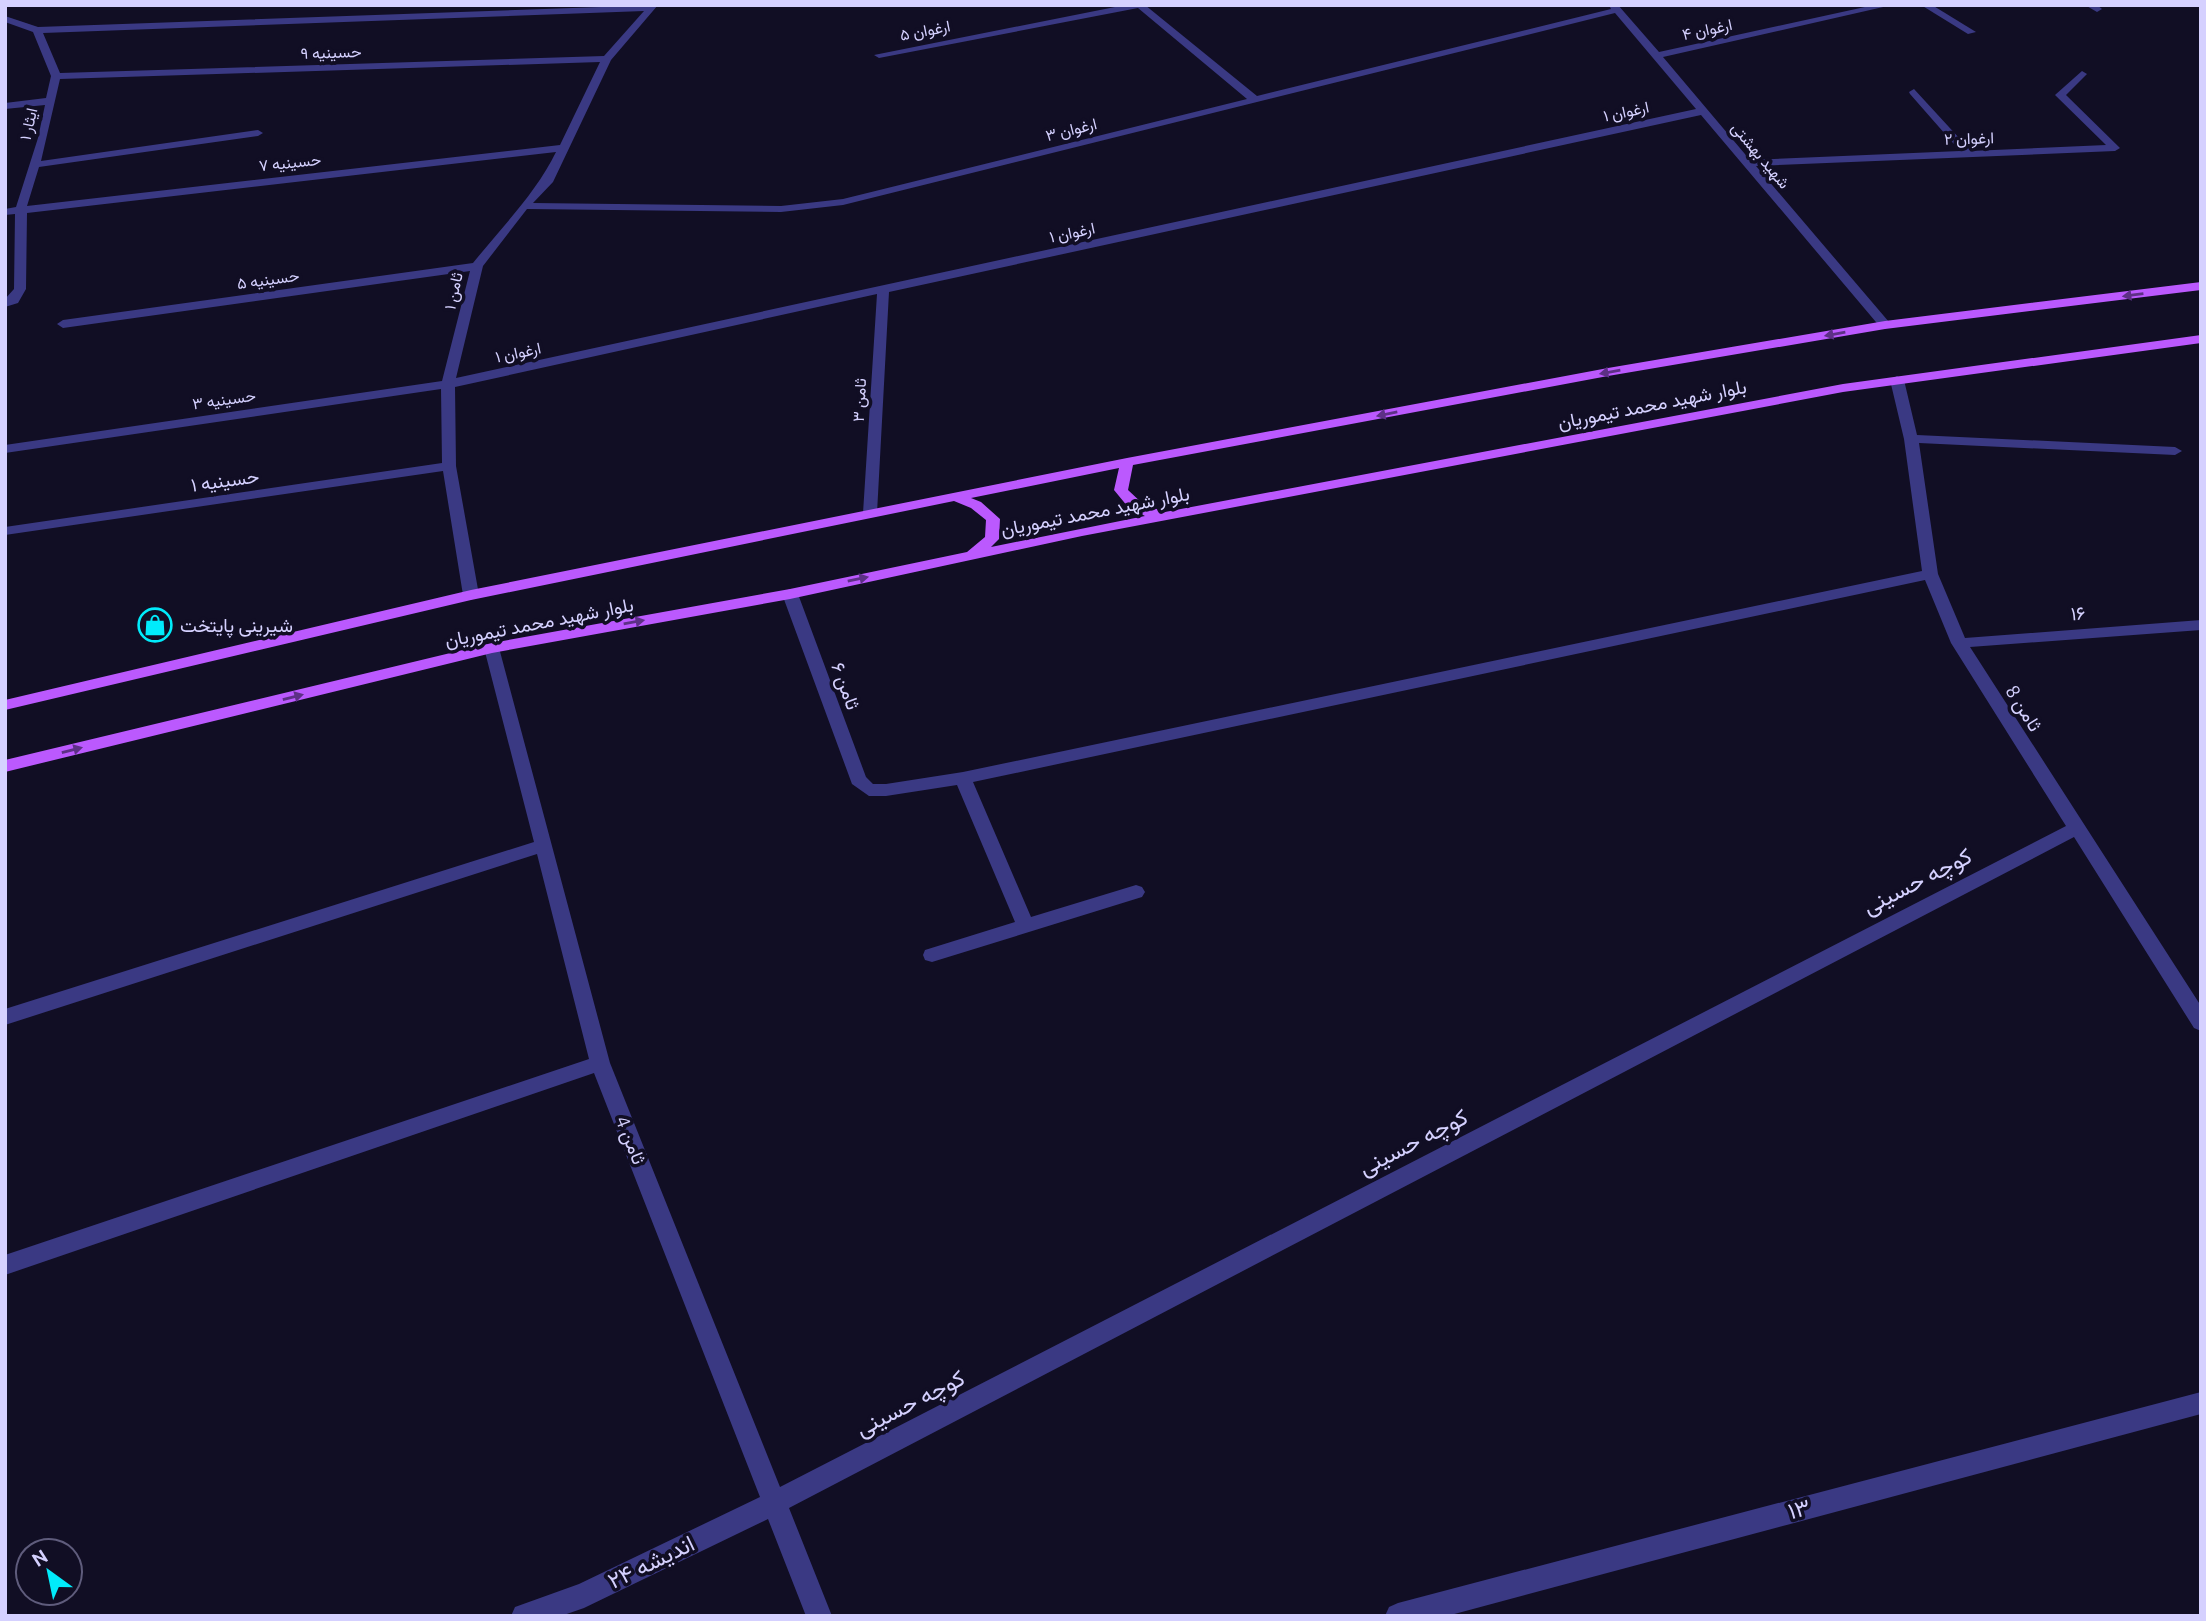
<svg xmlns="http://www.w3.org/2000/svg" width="2206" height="1621" font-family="Ubuntu,Vazirmatn,sans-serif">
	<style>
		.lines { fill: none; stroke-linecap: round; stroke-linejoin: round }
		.minor { fill: #3a3983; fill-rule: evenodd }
		.major { fill: #bb59fe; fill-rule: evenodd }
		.oneway { fill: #5d3086 }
		.labels { text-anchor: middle; stroke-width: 7; stroke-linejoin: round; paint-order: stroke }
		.far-street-label { font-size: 16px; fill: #d5d1ff; stroke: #110e24 }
		.street-label { font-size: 19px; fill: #d5d1ff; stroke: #110e24 }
		.poi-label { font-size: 19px; fill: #d5d1ff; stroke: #110e24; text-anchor: start }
		.near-street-label { font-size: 23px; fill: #d5d1ff; stroke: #110e24 }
	</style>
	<rect width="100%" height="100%" fill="#110e24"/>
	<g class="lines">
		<g class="minor">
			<path d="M658,5L611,60L553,182L533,203L781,206L843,199L1247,99L1138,8L879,58L874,55L1125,5H1145L1257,96L1611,9L1609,5H1618L1659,52L1874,5H1892L1663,57L1750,160L1960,151L1910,94L1909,92L1914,89L1971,151L2106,145L2055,95L2082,71L2087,74L2066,95L2120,148L2115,151L1756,166L1889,322L1891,325L1885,329L1881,328L1701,115L889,292L877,513L870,517L863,513L877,294L455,387L456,466L479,595L471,600L463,595L443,471L5,535V527L442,463L441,389L5,453V445L442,381L470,271L63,328L57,324L63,320L473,263C502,227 536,193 556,152L27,213L26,289L18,303L5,307V299L14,289L15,214L5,215V209L16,207L38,138L45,105L5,109V103L46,98L51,76L33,32L5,22V16L38,27ZM644,11L604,56L60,73L43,33ZM1615,13L1696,109L456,378L483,266L527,209L781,212L843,205ZM600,62L560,145L27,206L39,167L258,136L263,133L258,130L41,161L60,79Z"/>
			<polygon points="1921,5 1932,5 1976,32 1968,34"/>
			<polygon points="2085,5 2097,5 2102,9 2097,12"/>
			<polygon points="1897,376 1904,380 1917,435 2175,447 2182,451 2175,455 1919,443 1938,574 1965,638 2201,620 2201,630 1970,647 2201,1006 2201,1031 2194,1028 2074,837 789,1508 832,1616 806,1616 768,1519 584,1608 561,1616 511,1616 515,1607 579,1584 760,1497 594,1073 5,1275 5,1255 589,1059 537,854 5,1025 5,1009 534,842 484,648 486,644 498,644 610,1063 780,1487 2066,826 1951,643 1925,580 973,782 1031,917 1136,885 1142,887 1145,892 1142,897 932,962 925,960 923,955 925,950 1015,922 957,785 886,796 869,796 852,784 782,594 785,591 790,589 798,594 866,777 873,784 886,784 963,772 1922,571 1904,439 1890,380"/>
			<polygon points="2201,1392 2201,1414 1447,1616 1385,1616 1389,1607 1398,1603"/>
		</g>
		<path class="major" d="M2201,282V290L1885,329L1608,376L1133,465L1128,490L1143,504L1165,512L1843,384L2201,335V343L1843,392L1082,536L790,599L492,653L5,772V760L492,643L790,589L967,552L985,537L986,520L971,508L954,501L471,600L5,710V700L471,590L1127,458L1608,368L1885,321ZM1119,468L1114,490L1128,507L1145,516L991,547L999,539L1000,519L981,502L971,498Z"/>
	</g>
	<defs><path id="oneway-solid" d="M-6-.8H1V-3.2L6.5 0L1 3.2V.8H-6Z" transform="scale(1.75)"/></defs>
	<g class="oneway">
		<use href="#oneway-solid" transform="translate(2133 295) rotate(173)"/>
		<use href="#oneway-solid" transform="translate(1835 334) rotate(170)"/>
		<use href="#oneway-solid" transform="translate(1610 372) rotate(170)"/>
		<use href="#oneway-solid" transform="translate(1387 414) rotate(169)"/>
		<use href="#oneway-solid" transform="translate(858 579) rotate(-12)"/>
		<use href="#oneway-solid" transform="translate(634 622) rotate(-10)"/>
		<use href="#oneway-solid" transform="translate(293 697) rotate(-14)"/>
		<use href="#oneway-solid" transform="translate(72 750) rotate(-14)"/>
	</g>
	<defs>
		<symbol id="shop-ring" viewBox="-11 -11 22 22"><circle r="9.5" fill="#110e24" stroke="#01ebfb" stroke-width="1.5"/><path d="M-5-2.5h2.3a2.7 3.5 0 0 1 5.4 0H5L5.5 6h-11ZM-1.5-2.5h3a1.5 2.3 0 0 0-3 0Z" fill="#01ebfb"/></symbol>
	</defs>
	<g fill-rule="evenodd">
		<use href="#shop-ring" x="136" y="606" width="38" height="38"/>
	</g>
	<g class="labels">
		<g class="far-street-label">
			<text transform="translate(1707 29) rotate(-12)" y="6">ارغوان ۴</text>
			<text transform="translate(925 30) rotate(-11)" y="6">ارغوان ۵</text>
			<text transform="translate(331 52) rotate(-2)" y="6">حسینیه ۹</text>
			<text transform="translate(1626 111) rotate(-12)" y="6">ارغوان ۱</text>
			<text transform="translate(28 124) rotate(-77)" y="6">ایثار ۱</text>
			<text transform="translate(1071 129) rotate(-14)" y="6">ارغوان ۳</text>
			<text transform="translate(1969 138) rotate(-2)" y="6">ارغوان ۲</text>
			<text transform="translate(1761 155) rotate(50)" y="6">شهید بهشتی</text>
			<text transform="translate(290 162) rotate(-6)" y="6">حسینیه ۷</text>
			<text transform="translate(1072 232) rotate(-12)" y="6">ارغوان ۱</text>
			<text transform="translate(268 279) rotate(-8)" y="6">حسینیه ۵</text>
			<text transform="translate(453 291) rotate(-78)" y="6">ثامن ۱</text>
			<text transform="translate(518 352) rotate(-12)" y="6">ارغوان ۱</text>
			<text transform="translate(224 399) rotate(-8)" y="6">حسینیه ۳</text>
			<text transform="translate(859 400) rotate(-87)" y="6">ثامن ۳</text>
		</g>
		<g class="street-label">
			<text transform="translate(1652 404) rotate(-11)" y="7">بلوار شهید محمد تیموریان</text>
			<text transform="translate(225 480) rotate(-8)" y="7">حسینیه ۱</text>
			<text transform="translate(1095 511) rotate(-11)" y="7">بلوار شهید محمد تیموریان</text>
			<text transform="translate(2078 613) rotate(-4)" y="7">۱۶</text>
			<text transform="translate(539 622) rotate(-11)" y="7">بلوار شهید محمد تیموریان</text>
			<text transform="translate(846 686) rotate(70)" y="7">ثامن ۶</text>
			<text transform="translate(2024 708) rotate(58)" y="7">ثامن 8</text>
			<text transform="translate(631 1140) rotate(68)" y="7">ثامن 4</text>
		</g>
		<g class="poi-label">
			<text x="180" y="632">شیرینی پایتخت</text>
		</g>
		<g class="near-street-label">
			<text transform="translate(1917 881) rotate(-27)" y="8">کوچه حسینی</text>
			<text transform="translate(1413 1142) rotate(-27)" y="8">کوچه حسینی</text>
			<text transform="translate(910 1403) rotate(-27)" y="8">کوچه حسینی</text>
			<text transform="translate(1799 1509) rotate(-15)" y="8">۱۳</text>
			<text transform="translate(651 1562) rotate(-26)" y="8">اندیشه ۲۴</text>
		</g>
	</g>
	<rect width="2206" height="1621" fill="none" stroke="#d5d1ff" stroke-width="14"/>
	<g transform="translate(49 1572) rotate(327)"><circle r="33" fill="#110e24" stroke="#5f5c7c" stroke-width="2"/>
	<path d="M0-5L12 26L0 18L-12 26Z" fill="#01ebfb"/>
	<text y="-10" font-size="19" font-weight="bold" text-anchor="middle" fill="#d5d1ff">N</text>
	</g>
</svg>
